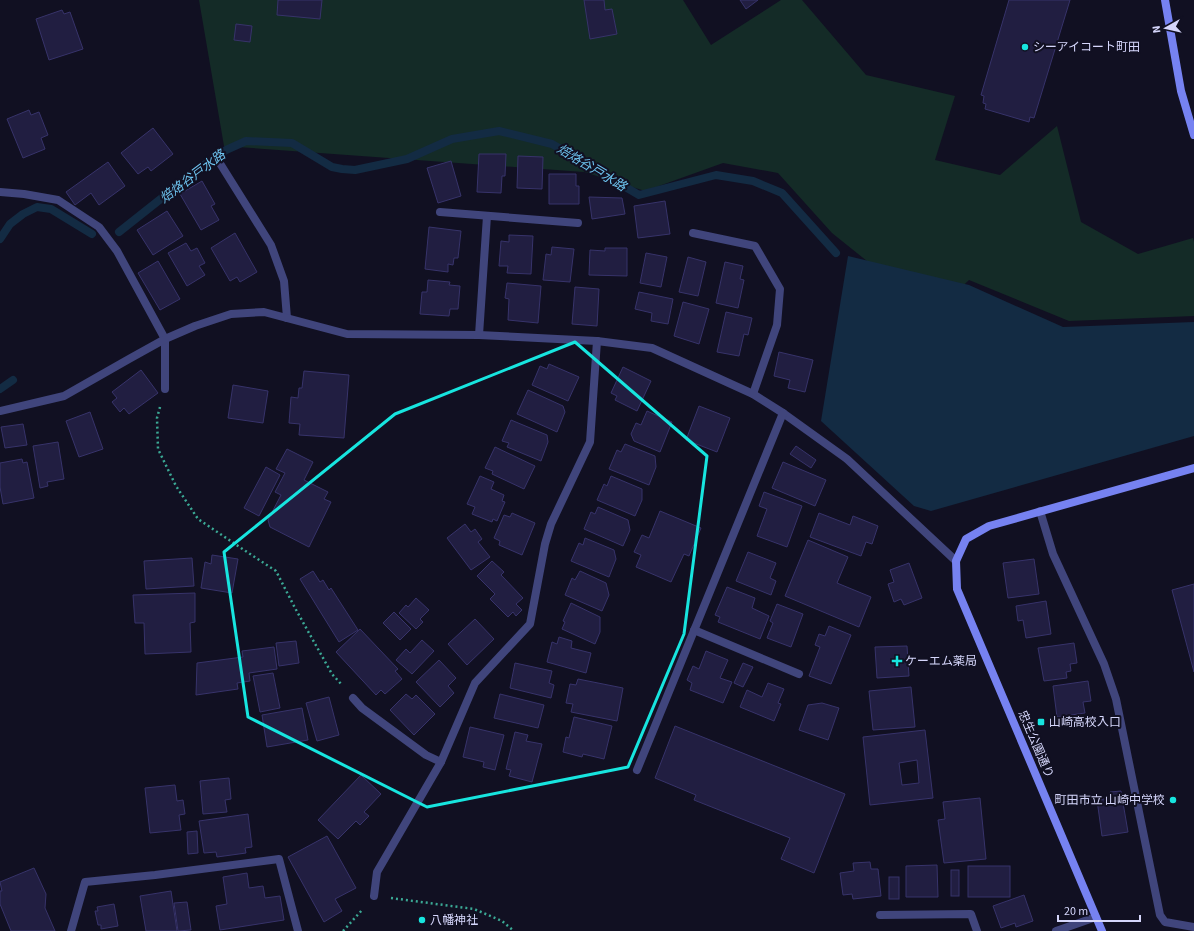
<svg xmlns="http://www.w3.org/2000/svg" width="1194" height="931" font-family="'Source Sans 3','Noto Sans JP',sans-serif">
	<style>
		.green { fill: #142b27 }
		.water { fill: #132b43 }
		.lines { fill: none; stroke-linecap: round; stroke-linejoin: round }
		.stream { stroke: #132b43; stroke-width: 8 }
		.building { fill: #211e41; stroke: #37336a; fill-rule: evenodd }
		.path { stroke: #3ba995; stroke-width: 2.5; stroke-dasharray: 2 3; stroke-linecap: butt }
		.street { stroke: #40457c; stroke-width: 8 }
		.secondary { stroke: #7682f1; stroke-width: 8 }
		.marked { fill: none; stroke: #17e5df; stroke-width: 3; stroke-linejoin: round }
		.poi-dot { fill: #17e5df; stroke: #111022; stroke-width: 1.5 }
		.labels { text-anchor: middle; stroke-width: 4; stroke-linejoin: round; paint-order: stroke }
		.poi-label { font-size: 12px; fill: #d5d6fb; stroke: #111022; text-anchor: start }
		.street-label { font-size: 12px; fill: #d5d6fb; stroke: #111022 }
		.water-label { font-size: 13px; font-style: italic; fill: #6ec4f0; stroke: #111022 }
	</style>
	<rect width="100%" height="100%" fill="#111022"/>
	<polygon class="green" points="199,0 683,0 711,45 781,0 802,0 866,75 955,96 935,160 1000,175 1057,126 1081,222 1138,254 1193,238 1194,242 1194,316 1069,321 969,280 933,314 832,233 778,173 723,163 645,191 584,172 224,146"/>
	<polygon class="water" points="848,256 969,285 1063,327 1194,322 1194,436 931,511 914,506 821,421"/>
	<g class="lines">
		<g class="stream">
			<polyline points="119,232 201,167 226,150 246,141 292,143 332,167 342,169 355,170 407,159 452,139 499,131 552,144 639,195 716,175 753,181 782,193 836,253"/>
			<polyline points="0,239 10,224 23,214 37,207 51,209 92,234"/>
			<polyline points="0,389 13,380"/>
		</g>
	</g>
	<g class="building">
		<polygon points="278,0 322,0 320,19 277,15"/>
		<polygon points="584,0 604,0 605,10 612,9 617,34 590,39"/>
		<polygon points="740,0 758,0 746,9"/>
		<polygon points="1009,0 1070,0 1034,118 1030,117 1029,122 985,109 986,104 983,103 984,96 981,95"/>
		<polygon points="62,10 64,14 70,12 83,49 49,60 36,19"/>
		<polygon points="236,24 252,26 250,42 234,40"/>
		<polygon points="29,110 31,115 39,112 48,135 41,138 45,149 23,158 7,119"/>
		<polygon points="153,128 173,154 151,171 148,167 138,174 121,153"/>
		<polygon points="479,154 506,154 505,176 502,176 501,193 477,192"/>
		<polygon points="518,156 543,157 542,189 517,188"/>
		<polygon points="451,161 461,196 438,203 427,168"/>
		<polygon points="108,162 125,186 99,205 91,193 75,205 66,192"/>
		<polygon points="549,174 576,174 576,186 579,186 579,204 549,204"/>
		<polygon points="202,181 215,204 211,206 219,220 201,230 180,194"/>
		<polygon points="589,197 622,198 625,214 592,219"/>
		<polygon points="665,201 670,234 638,238 634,206"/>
		<polygon points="167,211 183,236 153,255 137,230"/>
		<polygon points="429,227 461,231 458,258 454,258 453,265 448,264 448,272 425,269"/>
		<polygon points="235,233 257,272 240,282 237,277 230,281 211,248"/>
		<polygon points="509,235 533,236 531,274 507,273 508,266 499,266 501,241 509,242"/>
		<polygon points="186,243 191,251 197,248 205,263 199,266 205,275 187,286 168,253"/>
		<polygon points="552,247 574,249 570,282 543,280 546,254 551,255"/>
		<polygon points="605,248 627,248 627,276 589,275 590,250 605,251"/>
		<polygon points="646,253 667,257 661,287 640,283"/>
		<polygon points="688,257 706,262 698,296 679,292"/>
		<polygon points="158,261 180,299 160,310 138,273"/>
		<polygon points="725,262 743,266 740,279 744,280 738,308 716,303"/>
		<polygon points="428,280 450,282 449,285 460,286 458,309 450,309 449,316 420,314 422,292 427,292"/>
		<polygon points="507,283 541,286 538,323 508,320 509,299 505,298"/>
		<polygon points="575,287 599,289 597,326 572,324"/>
		<polygon points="639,292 673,299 668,324 651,321 652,313 635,309"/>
		<polygon points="683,302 709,309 699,344 674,336"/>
		<polygon points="726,312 752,318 748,335 744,334 739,356 717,352"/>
		<polygon points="779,352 813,360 805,392 788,388 790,380 774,376"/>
		<polygon points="549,364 579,377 568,401 532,385 540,366 547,369"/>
		<polygon points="623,367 651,381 637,411 615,400 617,396 611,393"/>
		<polygon points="141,370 158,393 129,414 124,408 120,412 112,402 117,398 112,392"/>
		<polygon points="304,371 349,375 344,438 299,435 300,424 289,423 291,397 298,398 299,388 302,388"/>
		<polygon points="233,385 268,391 263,423 228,418"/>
		<polygon points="528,390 563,406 565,412 557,432 517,414"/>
		<polygon points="699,406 730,418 717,452 686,440"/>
		<polygon points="647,411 672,422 660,452 634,441 631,434 636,423 641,425"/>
		<polygon points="90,412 103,449 79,457 66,421"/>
		<polygon points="511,420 547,435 548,442 541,461 507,447 509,443 502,441"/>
		<polygon points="23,424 27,445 5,448 1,427"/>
		<polygon points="58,442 64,479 47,482 48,486 40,488 33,446"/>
		<polygon points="625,444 655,456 656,467 649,485 609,469 617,450 621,452"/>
		<polygon points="796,446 816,460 811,468 790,454"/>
		<polygon points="495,447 535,466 524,489 492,474 493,471 485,468"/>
		<polygon points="287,449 313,462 304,480 328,492 324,499 331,502 309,547 270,527 268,520 281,495 275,492 285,473 276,469"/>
		<polygon points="22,459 23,463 27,462 34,498 3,504 0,487 0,463"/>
		<polygon points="783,462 826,480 815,506 772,488"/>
		<polygon points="266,467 280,475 259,516 244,508"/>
		<polygon points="480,476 494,482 491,489 504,495 502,501 505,502 497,521 493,519 492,522 472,514 475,507 467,504"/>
		<polygon points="611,476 642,489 642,500 635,516 597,500 604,484 607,486"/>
		<polygon points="764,492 802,506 787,547 757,536 767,509 759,506"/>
		<polygon points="598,507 628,520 630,530 623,546 584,529 591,512 595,514"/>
		<polygon points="660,511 701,528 689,556 684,554 671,582 636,567 641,555 634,552 642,535 649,538"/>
		<polygon points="512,513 535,523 522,555 499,545 500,541 494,538 504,515 510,517"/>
		<polygon points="819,513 850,525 853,516 878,526 872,544 866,542 861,556 810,537"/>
		<polygon points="465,524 471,532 475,529 482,539 478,542 490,557 471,570 447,538"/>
		<polygon points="585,538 614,550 616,559 609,577 571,561 579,543 583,545"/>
		<polygon points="808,540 848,557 837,583 871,597 859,627 785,596"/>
		<polygon points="748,552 776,563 770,578 776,581 771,595 736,581"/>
		<polygon points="212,555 238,559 232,593 201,588 205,562 211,564"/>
		<polygon points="192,558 194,586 146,589 144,561"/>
		<polygon points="1034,559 1039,594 1008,598 1003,563"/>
		<polygon points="492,561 504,572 501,575 523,598 516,604 522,610 516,616 513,612 508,617 490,599 495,594 477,576"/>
		<polygon points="909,563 922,598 904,605 901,599 894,602 888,584 894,582 890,570"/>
		<polygon points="313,571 320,582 323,580 329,590 331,588 358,630 339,642 300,579"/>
		<polygon points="580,571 606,583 609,595 602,611 565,595 572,578 575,580"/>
		<polygon points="1194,584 1194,672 1172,590"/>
		<polygon points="727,587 755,598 752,608 769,616 760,639 718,622 720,617 715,615"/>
		<polygon points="195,593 195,622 190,623 191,652 145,654 144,623 135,623 133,595"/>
		<polygon points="416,598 429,610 420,619 423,622 416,629 399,613 406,605 408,607"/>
		<polygon points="1046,601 1051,634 1026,638 1023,620 1018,621 1016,606"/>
		<polygon points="571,603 600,617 600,632 595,644 562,629 565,622 563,621"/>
		<polygon points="777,604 803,614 791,647 767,638 773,623 770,621"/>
		<polygon points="394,612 411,629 400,640 383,623"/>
		<polygon points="475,619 494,639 467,665 448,644"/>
		<polygon points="829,626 851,635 831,684 809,676 820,647 815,645 819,634 825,636"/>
		<polygon points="360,629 398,669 395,671 402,679 385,694 381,690 376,695 336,652"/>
		<polygon points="559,637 572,641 571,648 591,653 586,673 547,662 552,642 557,644"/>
		<polygon points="422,640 434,651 412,674 396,660 406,649 410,653"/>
		<polygon points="296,641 299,663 279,666 276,643"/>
		<polygon points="1074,643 1077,663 1070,664 1071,671 1066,672 1067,678 1044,681 1038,648"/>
		<polygon points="907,646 909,676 877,678 875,647"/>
		<polygon points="274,647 277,669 249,673 250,681 237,683 238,689 196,695 197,663 243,657 242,651"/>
		<polygon points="706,651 728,660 720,678 732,682 723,703 690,690 692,683 687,680 693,666 699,669"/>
		<polygon points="439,660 456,678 448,686 454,693 440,707 416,682"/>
		<polygon points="515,663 552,671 549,683 554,685 551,698 510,688"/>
		<polygon points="743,663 753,667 743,687 734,683"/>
		<polygon points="273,673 280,708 260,712 253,676"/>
		<polygon points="578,679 623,688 617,721 571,712 573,704 566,703 570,684 576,685"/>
		<polygon points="1088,681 1091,701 1083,702 1085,713 1057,717 1053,686"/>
		<polygon points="768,683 784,689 778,703 781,704 774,721 740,707 747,690 762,697"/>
		<polygon points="911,687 915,727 873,730 869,691"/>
		<polygon points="406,694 412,699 416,695 435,714 414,735 390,710"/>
		<polygon points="500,694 544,705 538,728 494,718"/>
		<polygon points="329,697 339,735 317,741 306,703"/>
		<polygon points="822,703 839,708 828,740 799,730 808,705"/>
		<polygon points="302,708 308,740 267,747 262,715"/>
		<polygon points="574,717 612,726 604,759 583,754 582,757 563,752 566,737 569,738"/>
		<polygon points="675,726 845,794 814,873 781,859 790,838 694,800 696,795 655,778"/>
		<polygon points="470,727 504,735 495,770 483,767 484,762 463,757"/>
		<path d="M925,730L933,798L870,805L863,737ZM917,760L919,783L902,785L899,763Z"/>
		<polygon points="515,732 528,735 526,741 542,744 532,782 509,776 511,770 506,769"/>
		<polygon points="361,775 381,794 364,812 369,816 360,825 356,821 338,839 318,820"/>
		<polygon points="229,778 231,799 225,800 227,812 203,814 200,781"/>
		<polygon points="175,785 177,801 183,800 185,814 179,815 181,830 150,833 145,788"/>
		<polygon points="1121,791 1128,832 1102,836 1097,800 1111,798 1110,792"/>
		<polygon points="980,798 986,859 944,863 938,820 945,819 943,802"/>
		<polygon points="248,814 252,847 245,848 246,853 217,857 216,852 204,853 199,821"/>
		<polygon points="197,831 198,853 188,854 187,832"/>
		<polygon points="327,836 356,888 335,899 342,911 324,922 288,857"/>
		<polygon points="870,862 871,869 878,869 881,896 853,899 852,894 843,895 840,873 854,871 853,863"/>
		<polygon points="937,865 938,897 906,897 906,866"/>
		<rect x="968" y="866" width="42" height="31"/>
		<polygon points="34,868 46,894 45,908 55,931 11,931 0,904 0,891 2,891 0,882"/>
		<rect x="951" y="870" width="8" height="26"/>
		<polygon points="247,873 249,888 263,886 265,898 280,896 284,920 220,930 216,906 227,904 223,877"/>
		<rect x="889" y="877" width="10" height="22"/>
		<polygon points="171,891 177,931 146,931 140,896"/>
		<polygon points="1024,895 1033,921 1016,927 1015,923 1001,928 993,906"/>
		<polygon points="187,902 191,930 178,931 174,903"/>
		<polygon points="114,904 118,926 101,929 101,925 98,925 95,911 98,911 97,907"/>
	</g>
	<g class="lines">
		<g class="path">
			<polyline points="160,407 157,418 158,449 176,486 198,519 247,552 276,571 295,608 332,674 342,685"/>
			<polyline points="391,898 474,909 502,921 514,931"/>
			<polyline points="343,931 363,909"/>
		</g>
		<g class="street">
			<polyline points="221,165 271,245 284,281 287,318"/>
			<polyline points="0,192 24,194 58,200 99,227 117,251 165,339 165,389"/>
			<polyline points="440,212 578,223"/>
			<polyline points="693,233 755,246 780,289 777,325 753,394"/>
			<polyline points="479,335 487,216"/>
			<polyline points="0,411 64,396 129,359 165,339 195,326 231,314 264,312 347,334 479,335 597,341 652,348 753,394 783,413 847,459 956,561"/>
			<polyline points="1040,511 1053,554 1104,664 1116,699 1160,915 1165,922 1194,927"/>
			<polyline points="694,630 799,674"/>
			<polyline points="353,698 362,708 426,755 441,762 377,872 374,896"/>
			<polyline points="441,762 475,683 530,624 545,544 551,524 590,442 597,341"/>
			<polyline points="637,770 783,413"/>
			<polyline points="880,915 971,914 977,931"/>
			<polyline points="71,931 85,882 155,875 279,859 298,931"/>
			<polyline points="1056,931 1096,917"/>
		</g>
		<g class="secondary">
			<polyline points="1165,0 1181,91 1194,135"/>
			<polyline points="1102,931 957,589 956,561 966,539 989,526 1194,468"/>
		</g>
	</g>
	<path class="marked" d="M575,342L707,456L684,634L628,767L427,807L248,717L224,552L395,414Z"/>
	<g class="poi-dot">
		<circle cx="1025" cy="47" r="4"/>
		<path d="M895 655h4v4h4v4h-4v4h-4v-4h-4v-4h4z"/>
		<rect x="1037" y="718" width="8" height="8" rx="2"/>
		<circle cx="1173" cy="800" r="4"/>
		<circle cx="422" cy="920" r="4"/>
	</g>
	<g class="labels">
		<g class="poi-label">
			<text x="1033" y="51">シーアイコート町田</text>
			<text x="905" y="665">ケーエム薬局</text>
			<text x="1049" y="726">山崎高校入口</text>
			<text x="1165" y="804" text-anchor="end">町田市立 山崎中学校</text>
			<text x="430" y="924">八幡神社</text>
		</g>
		<g class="street-label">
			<text transform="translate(1036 744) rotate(67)" y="4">忠生公園通り</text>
		</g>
		<g class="water-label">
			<text transform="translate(592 167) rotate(31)" y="5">焙烙谷戸水路</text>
			<text transform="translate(192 176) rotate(-37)" y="5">焙烙谷戸水路</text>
		</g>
	</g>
	<g transform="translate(1166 28) rotate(262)" stroke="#111022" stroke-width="3" paint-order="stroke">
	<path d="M0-3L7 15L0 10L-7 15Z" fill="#d5d6fb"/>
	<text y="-6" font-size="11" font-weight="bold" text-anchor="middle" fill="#d5d6fb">N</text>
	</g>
	<path d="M1058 915v6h82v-6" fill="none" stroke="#d5d6fb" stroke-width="2"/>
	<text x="1064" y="915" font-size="12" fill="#d5d6fb" stroke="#111022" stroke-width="3" paint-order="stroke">20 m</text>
</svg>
